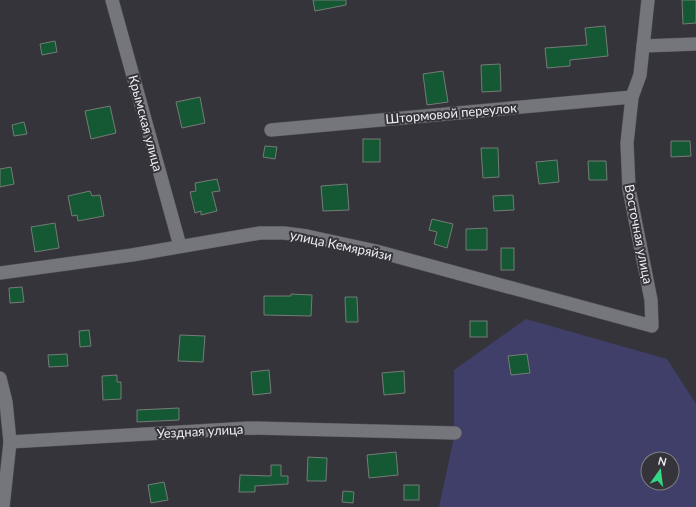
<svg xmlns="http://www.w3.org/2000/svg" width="696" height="507" font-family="Lato,sans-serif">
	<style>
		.green { fill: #403f6a; fill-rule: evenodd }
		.building { fill: #155934; stroke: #757b77 }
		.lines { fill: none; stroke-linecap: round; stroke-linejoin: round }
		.minor-casing { stroke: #525357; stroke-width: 14 }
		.minor { stroke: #75757c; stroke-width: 13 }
		.labels { text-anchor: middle; stroke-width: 4; stroke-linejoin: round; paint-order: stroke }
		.street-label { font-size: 13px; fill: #eeeef2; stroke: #34343a }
	</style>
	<rect width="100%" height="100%" fill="#34343a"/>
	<path class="green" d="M526,319L667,359L696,404V507H439L454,437V370ZM648,459H672V483H648Z"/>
	<g class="building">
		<polygon points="313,0 346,0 346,5 315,11"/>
		<polygon points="682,0 696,0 696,23 683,24"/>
		<polygon points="605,26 608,56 570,60 570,66 547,68 545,48 587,45 585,28"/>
		<polygon points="55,41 57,52 42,55 40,44"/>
		<polygon points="500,64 501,91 482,92 481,65"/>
		<polygon points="443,71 448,102 427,105 423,74"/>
		<polygon points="200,97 205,123 182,128 176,102"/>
		<polygon points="110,106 116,133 91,139 85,111"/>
		<polygon points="24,122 27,134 14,136 12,125"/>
		<rect x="363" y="139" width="17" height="23"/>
		<polygon points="671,141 690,141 691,156 671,157"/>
		<polygon points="265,146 277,147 275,159 263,157"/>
		<polygon points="481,148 498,148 499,177 483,178"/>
		<polygon points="557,160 559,182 539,184 536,162"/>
		<polygon points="588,161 606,161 607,180 589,180"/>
		<polygon points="11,167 14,184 0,187 0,169"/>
		<polygon points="217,179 220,191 212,192 217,211 201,215 201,211 195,213 190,192 196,191 195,183"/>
		<polygon points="347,184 349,210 323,211 321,186"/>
		<polygon points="90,191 92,196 100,195 104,216 78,221 77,215 72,216 68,196"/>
		<polygon points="513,195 514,210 494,211 493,196"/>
		<polygon points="432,219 453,224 447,248 434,244 437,232 429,230"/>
		<polygon points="55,223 59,248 35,252 31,227"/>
		<polygon points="487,228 487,250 466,250 466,229"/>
		<rect x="501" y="248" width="13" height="22"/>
		<polygon points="22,287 24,302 10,303 9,288"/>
		<polygon points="291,294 312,295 311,316 264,315 264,296 291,296"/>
		<polygon points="345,297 357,297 358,322 346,322"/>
		<rect x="470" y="321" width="17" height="16"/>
		<polygon points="89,330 91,346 80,347 79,331"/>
		<polygon points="180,335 205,336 203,362 178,361"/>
		<polygon points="67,354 68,366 49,367 48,355"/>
		<polygon points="527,354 530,373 511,375 508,356"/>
		<polygon points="269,370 271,393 253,395 251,372"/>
		<polygon points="404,371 405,393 384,395 382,373"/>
		<polygon points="117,375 117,382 121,382 121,399 103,400 102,376"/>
		<polygon points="179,408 179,420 137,422 137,410"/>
		<polygon points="396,452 398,475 369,478 367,455"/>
		<polygon points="308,457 327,458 326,481 307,481"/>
		<polygon points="271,465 281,465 281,476 288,476 288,484 255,486 255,492 239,492 240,475 271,476"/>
		<polygon points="164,482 168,500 151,503 148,485"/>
		<rect x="404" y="485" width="15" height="15"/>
		<polygon points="343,491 354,492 353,503 342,502"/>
	</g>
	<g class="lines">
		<defs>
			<g id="minor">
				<polyline points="112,0 180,246"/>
				<polyline points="643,46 696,44"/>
				<polyline points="271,130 632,97"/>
				<polyline points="0,273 132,255 260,233 284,233 307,236 376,251 652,326 651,300 629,189 627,143 632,97 640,75 648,0"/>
				<polyline points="0,378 6,402 10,442 249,428 455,433"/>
				<polyline points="3,507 10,442"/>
			</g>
		</defs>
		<use href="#minor" class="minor-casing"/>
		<use href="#minor" class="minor"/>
	</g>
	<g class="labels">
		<g class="street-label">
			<text transform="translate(451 113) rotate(-5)" y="5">Штормовой переулок</text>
			<text transform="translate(146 123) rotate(75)" y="5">Крымская улица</text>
			<text transform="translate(639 234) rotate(79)" y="5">Восточная улица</text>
			<text transform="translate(341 245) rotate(12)" y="5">улица Кемяряйзи</text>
			<text transform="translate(200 431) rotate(-3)" y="5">Уездная улица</text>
		</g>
	</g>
	<g transform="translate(660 471) rotate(14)"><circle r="19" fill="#34343a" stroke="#7e7e84"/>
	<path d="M0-3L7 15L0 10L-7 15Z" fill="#33d882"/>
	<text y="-6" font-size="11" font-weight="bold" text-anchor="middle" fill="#eeeef2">N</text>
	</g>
</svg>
